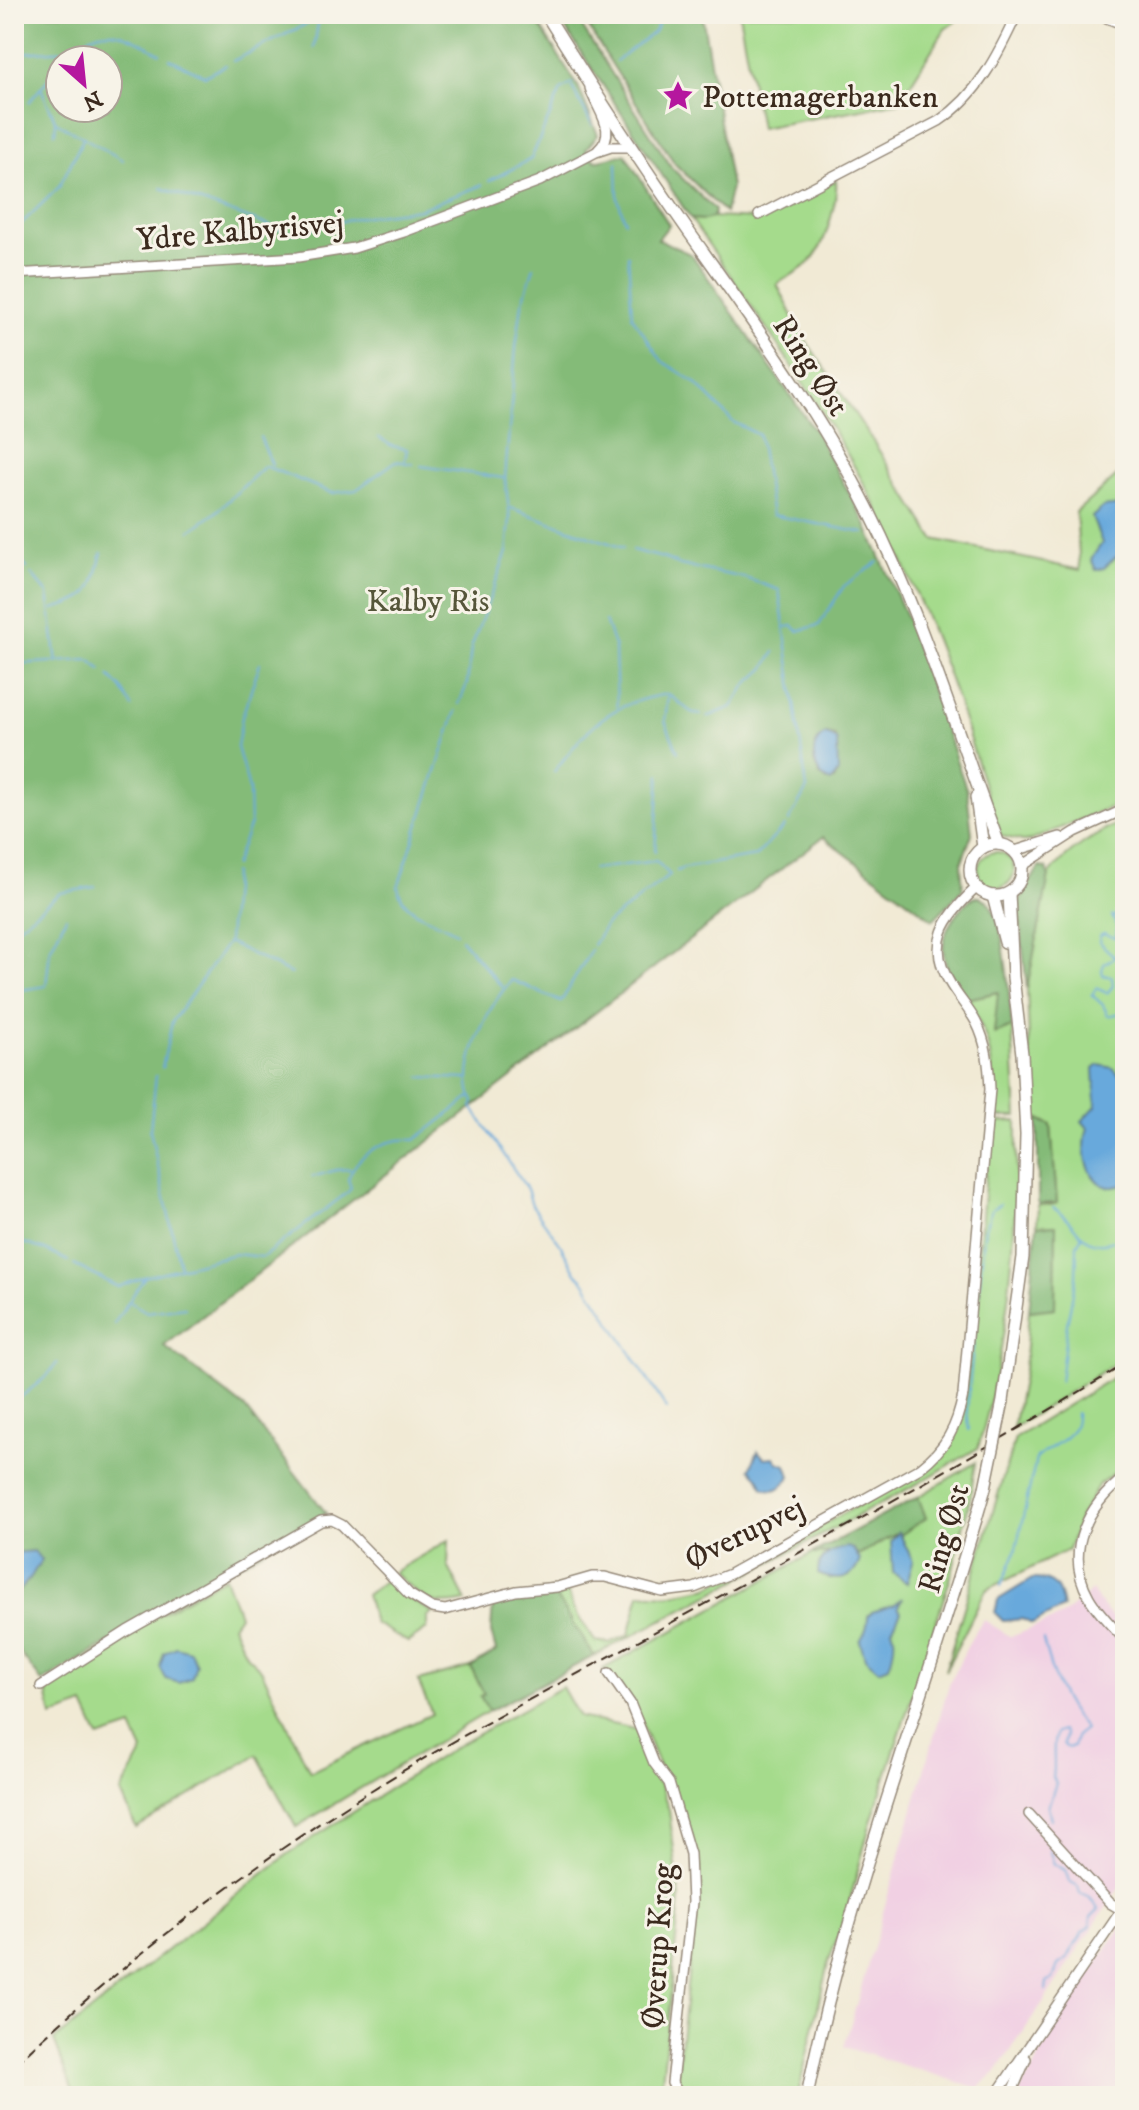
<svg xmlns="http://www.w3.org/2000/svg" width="1139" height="2110" font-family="'IM FELL DW Pica',serif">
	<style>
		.built { fill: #f1d0e3 }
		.green { fill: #a5db8c; stroke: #708255; stroke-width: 2 }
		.forest { fill: #84bb78; stroke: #60724b; stroke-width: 2; fill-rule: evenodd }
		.water { fill: #68a9dc; stroke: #526a7d; stroke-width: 2 }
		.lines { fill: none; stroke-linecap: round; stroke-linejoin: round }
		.stream { stroke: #68a9dc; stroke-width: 2 }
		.minor-casing { stroke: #968a7a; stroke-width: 12 }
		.major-casing { stroke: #968a7a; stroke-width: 14 }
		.minor { stroke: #fff; stroke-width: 9 }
		.major { stroke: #fff; stroke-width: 11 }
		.rail { stroke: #3b2a1e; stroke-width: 2; stroke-dasharray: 12 6; stroke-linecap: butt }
		.major-bridge-casing { stroke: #968a7a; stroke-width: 14; stroke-linecap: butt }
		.major-bridge { stroke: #fff; stroke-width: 11 }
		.labels { text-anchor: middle; stroke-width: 6; stroke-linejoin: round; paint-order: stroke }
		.poi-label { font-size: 32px; fill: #3b2a1e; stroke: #f7f3e8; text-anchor: start }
		.street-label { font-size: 32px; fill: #3b2a1e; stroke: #f7f3e8 }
		.park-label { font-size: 32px; fill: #56563a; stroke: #f7f3e8 }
	</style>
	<rect width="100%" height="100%" fill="#f7f3e8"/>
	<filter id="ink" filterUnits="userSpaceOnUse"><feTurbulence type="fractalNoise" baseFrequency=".0125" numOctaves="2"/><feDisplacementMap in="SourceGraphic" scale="16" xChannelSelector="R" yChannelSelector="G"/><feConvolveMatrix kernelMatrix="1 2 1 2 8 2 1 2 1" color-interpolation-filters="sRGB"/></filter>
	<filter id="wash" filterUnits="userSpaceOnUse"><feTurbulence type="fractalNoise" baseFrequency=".006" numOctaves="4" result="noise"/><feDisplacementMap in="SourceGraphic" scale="32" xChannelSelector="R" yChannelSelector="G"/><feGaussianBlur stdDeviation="1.8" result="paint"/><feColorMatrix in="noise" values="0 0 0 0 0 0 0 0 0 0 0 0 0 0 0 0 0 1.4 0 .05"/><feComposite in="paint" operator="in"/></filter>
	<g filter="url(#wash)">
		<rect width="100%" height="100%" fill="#f1ead5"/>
		<g class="built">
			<polygon points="1092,1590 1103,1607 1125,1631 1125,1882 1123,1882 996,2073 978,2088 844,2047 950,1681 974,1633 984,1620 1011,1637 1062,1616"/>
			<polygon points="1125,1922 1125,2096 1021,2096 1020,2091 1072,1999"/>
		</g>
		<g class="green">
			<polygon points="739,14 966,14 945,29 899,102 760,128"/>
			<path d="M836,180C838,201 825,248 809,263C800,271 787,277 777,284L803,336L873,441L934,539L1080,570L1076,512L1125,469V801L1027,842L1001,836C984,790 972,743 956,697C942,655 925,613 907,572C856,450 766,328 691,219L705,220L713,217L761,219Z"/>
			<path d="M1125,820V1357L1013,1428L1024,1370L1029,1311L1055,1307L1056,1225L1037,1226L1038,1204L1051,1205L1057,1203L1051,1125L1032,1115L1027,989L1049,875C1067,850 1098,833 1125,820Z"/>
			<circle cx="996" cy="870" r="18"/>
			<path d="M999,992L994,1034L1012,1027L1017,1117H991C995,1068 993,1041 967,999Z"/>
			<path d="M1017,1121C1017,1233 1010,1340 978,1448L919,1483L594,1656L554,1594L567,1588L573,1608L595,1641L609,1643L629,1635L640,1593L667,1595L709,1587L923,1470L949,1447L963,1413L991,1122Z"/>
			<polygon points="1125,1370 1125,1465 1099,1484 1080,1517 1068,1550 986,1590 945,1671 1015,1438"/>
			<path d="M975,1463L971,1494L952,1573L870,1825L846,1915L828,1963L798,2094L683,2093L676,2082L695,1917L697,1881L694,1854L640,1719L603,1669L811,1554C825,1555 838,1551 853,1549L859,1554L926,1518L918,1497Z"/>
			<path d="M449,1540L448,1566L466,1601C428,1610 421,1597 394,1572Z"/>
			<polygon points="225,1577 239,1615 232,1625 247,1656 261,1669 310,1772 432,1714 418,1681 471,1667 484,1694 481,1697 489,1711 296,1827 257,1755 136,1828 121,1792 143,1751 132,1727 99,1738 84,1705 52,1717 46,1685 131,1631"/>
			<polygon points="388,1578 407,1597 433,1613 427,1616 427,1629 408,1642 374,1623 366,1595"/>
			<polygon points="562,1687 579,1717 640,1730 669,1810 680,1899 662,2082 663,2096 75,2096 54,2040 288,1854 455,1747"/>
		</g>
		<g class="forest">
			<path d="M14,14H532L578,86L598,135L586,149L595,161L625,154L669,225L658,239L692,255L815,431L864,520L907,618L967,791L972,834L961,864L963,889L933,920L823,837L164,1346L244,1407L326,1513L42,1682L14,1645V1596L31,1577L34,1551L14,1553ZM60,60H108V108H60ZM826,734L835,736L838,772L834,780L827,781L820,775L814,762Z"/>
			<polygon points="556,14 574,14 672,168 715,210 713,217 705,220 691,219"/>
			<polygon points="580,14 702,14 731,187 725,213 675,164"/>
			<polygon points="1039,867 1046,868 1049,875 1027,989 1018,903"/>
			<path d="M979,896C981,897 988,901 989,903C1006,924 1009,999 1012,1027L994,1034L998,992L967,999C943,968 932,944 959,911C966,904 969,898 979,896Z"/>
			<polygon points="1038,1119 1051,1125 1057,1203 1038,1204"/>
			<polygon points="1056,1225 1055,1308 1029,1311 1037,1226"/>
			<path d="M918,1497L926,1518L902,1534H896L858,1555L853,1549C837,1549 826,1555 811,1554Z"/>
			<polygon points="554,1593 594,1656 489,1711 480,1696 484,1694 471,1667 496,1651 491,1632 493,1602"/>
		</g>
		<g class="water">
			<polygon points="1120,505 1120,511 1125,509 1125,557 1117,556 1104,568 1096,570 1091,559 1102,543 1092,517 1103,507"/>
			<path d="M826,734L837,740L838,772L831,782C813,775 806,743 826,734Z"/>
			<path d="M1099,1065L1113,1068L1125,1080V1184C1091,1200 1079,1152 1088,1128L1082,1121L1096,1106L1094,1069Z"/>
			<path d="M758,1451L764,1458L774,1457L777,1462L786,1465L790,1476C784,1487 775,1494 763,1487L760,1479L750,1469Z"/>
			<polygon points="899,1532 913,1561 907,1583 893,1573 891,1541"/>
			<path d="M847,1547L853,1549L860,1560C853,1582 837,1582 818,1574C818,1556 832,1550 847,1547Z"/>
			<polygon points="34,1551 41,1560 31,1577 14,1596 14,1553"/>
			<path d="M1032,1579C1054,1578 1060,1588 1063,1608L1032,1624L1022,1619L1003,1621L995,1613L998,1600Z"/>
			<path d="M902,1598L898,1607L901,1612L892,1629C897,1640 893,1655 889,1666L879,1670L865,1658L860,1641C865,1632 868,1627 868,1616L872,1612L894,1605Z"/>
			<polygon points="176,1647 190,1651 196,1664 192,1677 179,1683 166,1679 160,1667 164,1653"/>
		</g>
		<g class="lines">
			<g class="stream">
				<polyline points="284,23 294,14"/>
				<polyline points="314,48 319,18"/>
				<polyline points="14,53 72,50"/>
				<polyline points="170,59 205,76 226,65"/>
				<path d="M64,60C100,18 118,30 160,53"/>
				<polyline points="233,61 326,14"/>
				<polyline points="616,61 654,32 663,14"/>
				<polyline points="572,87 592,125"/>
				<polyline points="41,88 56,122 123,160"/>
				<polyline points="29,102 60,65"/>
				<polyline points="55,133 56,122"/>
				<polyline points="617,163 618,199 625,221"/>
				<polyline points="489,181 531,159 561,90 573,83"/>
				<polyline points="161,188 291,233 360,217 420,209 482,185"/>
				<polyline points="14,231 59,187 84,137"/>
				<polyline points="628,255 632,316 662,361 695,382 733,422 759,435 772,515 864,533"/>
				<polyline points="260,437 272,465"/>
				<polyline points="378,437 392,446 407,449 405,460"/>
				<polyline points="421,466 503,478"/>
				<polyline points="511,508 623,548"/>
				<polyline points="190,531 215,513 265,466 332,493 356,490 396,461 413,464"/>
				<polyline points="632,550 663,558 680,565 745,578 779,590 807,789 789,821"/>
				<polyline points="14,553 27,568"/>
				<polyline points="31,574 48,594 57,663"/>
				<path d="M53,609C93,599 92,591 102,553"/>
				<polyline points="605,621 615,648 617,706"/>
				<polyline points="786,627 793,626 798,631 819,625 844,586 878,562"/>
				<polyline points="14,664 90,660 101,670"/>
				<polyline points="109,676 121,688 132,707"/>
				<polyline points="668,696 665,721 678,752"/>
				<polyline points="459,704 467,684 471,648 507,552 510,518 505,478 516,347 522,304 534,267"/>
				<polyline points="707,717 732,707 746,685 764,669 775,652"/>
				<path d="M554,772C589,725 609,703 668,694L691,712L701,715"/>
				<polyline points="655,852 660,774"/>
				<polyline points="234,866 250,824 249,789 237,747 242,717 260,663"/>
				<polyline points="593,869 656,861 670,875 606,924 593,945"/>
				<polyline points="677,871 684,868 756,856 785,826"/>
				<polyline points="1125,915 1112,916 1117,927 1116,938 1104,934 1100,936 1099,942 1115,957 1104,964 1102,970 1103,975 1112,977 1113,986 1107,993 1096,988 1092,995 1103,1005 1108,1016 1125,1012"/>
				<polyline points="14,930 60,893 95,887"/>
				<path d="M456,932C435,919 402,914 398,887L456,711"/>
				<polyline points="461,939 502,987"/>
				<polyline points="228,942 291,974"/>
				<path d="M591,950L561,1002L512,980C488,1004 457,1069 474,1102L472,1107L527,1189L532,1205L560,1244L576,1273L584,1281L667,1409"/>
				<polyline points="14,991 46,986 50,950 66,917"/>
				<polyline points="1125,1022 1122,1028 1125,1038"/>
				<polyline points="162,1068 172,1022 228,942 233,873"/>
				<polyline points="156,1076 150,1130 180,1267"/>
				<polyline points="421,1077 467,1079"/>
				<polyline points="312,1177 336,1170 350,1169"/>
				<path d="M1053,1208C1077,1219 1079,1252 1113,1241"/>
				<polyline points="968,1217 972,1218"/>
				<polyline points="14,1240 45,1250 68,1261"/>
				<path d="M74,1265L118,1287L144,1277L235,1254L263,1257L348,1192L351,1188L348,1179C358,1152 387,1137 415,1140L470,1098"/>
				<polyline points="130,1302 147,1312 185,1307"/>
				<polyline points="114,1324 144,1278"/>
				<polyline points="1060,1382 1067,1324 1076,1277 1077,1245 1082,1236"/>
				<polyline points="21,1397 47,1376 57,1363"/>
				<polyline points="14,1400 15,1400"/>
				<polyline points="969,1430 967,1409 985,1228 992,1209 1000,1204"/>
				<path d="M1001,1586L1015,1553L1036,1459C1052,1443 1078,1439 1076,1413"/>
				<path d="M1043,1640C1051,1673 1062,1704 1085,1729L1077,1735L1073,1746L1068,1748L1063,1745L1065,1735L1062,1731L1056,1733C1051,1746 1056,1763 1053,1777L1056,1783L1048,1807L1051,1819"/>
				<path d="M1046,1991L1047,1982L1053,1979L1058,1965L1067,1959C1069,1948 1080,1943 1082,1932L1090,1926L1091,1917L1099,1909L1089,1897L1080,1893L1078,1886L1069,1881L1065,1870L1054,1864L1049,1849"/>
			</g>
		</g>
	</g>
	<g filter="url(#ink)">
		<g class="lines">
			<defs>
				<g id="minor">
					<polyline points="1096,14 1125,25"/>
					<path d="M590,88C597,111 619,131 598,150"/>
					<path d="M759,215L939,121C978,95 998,55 1017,14"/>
					<polyline points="14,274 298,257 354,248 404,232 540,181 596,152 611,147 632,147"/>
					<polyline points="1015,851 1060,837"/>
					<polyline points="1022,866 1075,832 1125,809"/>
					<path d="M1125,1477C1088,1505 1063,1551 1089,1597C1098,1613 1112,1626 1125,1640"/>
					<polyline points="609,1673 630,1703 654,1763 669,1783 690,1854 692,1902 672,2083 680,2096"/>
					<path d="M41,1686L127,1631L321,1521L332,1520L342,1525L409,1594L432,1608L445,1610L516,1591L557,1587L592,1577H605L662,1592L694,1588L730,1574L920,1468C946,1448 957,1427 963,1395L990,1089C989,1066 987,1043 976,1022C969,1009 959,998 951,985C925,944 945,917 976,888"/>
					<polyline points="1029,1814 1110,1903 1122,1910"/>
					<polyline points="998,2092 1125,1905"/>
					<polyline points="985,2096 1002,2093"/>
					<polyline points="1010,2096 1026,2059"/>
				</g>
				<g id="major">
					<path d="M546,14C592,88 639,161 689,232C753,322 819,412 869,511C923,618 956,732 999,844"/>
					<polyline points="976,797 983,847"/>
					<circle cx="996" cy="870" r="26"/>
					<polyline points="993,896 1005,942"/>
					<polyline points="1003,1401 1023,1257 1026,1135 1022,1054 1013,977 1009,893"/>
					<path d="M807,2096C848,1888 928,1691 985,1488"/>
				</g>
			</defs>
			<use href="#minor" class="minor-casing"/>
			<use href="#major" class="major-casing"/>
			<use href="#minor" class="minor"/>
			<use href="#major" class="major"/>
			<path class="rail" d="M14,2065C117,1968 229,1881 348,1805C441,1745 539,1695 636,1642C801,1552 965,1463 1125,1364"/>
			<defs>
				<polyline id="major-bridge" points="985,1488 1003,1401"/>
			</defs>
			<use href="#major-bridge" class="major-bridge-casing"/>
			<use href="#major-bridge" class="major-bridge"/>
		</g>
	</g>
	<defs>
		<symbol id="sight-bare" viewBox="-9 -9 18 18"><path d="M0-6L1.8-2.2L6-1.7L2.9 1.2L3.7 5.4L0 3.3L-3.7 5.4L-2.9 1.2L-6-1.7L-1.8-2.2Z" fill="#b5179e" stroke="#f7f3e8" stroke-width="2.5" paint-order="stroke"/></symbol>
	</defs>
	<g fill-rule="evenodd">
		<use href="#sight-bare" x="656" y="74" width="44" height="44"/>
	</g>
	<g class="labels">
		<g class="poi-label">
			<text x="702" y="107">Pottemagerbanken</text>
		</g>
		<g class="street-label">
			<text transform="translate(240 230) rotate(-5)" y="11">Ydre Kalbyrisvej</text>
			<text transform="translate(812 365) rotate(57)" y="11">Ring Øst</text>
			<text transform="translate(744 1532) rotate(-26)" y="11">Øverupvej</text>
			<text transform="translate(943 1538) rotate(-74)" y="11">Ring Øst</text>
			<text transform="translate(657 1946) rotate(-86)" y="11">Øverup Krog</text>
		</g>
		<g class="park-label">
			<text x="428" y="611">Kalby Ris</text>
		</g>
	</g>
	<rect width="1139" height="2110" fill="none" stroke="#f7f3e8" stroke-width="48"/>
	<g transform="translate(84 84) rotate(153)"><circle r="38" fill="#f7f3e8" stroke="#aca397" stroke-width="2"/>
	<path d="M0-6L14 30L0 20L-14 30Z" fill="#b5179e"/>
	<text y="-12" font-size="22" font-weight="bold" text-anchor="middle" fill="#3b2a1e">N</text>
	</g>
</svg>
